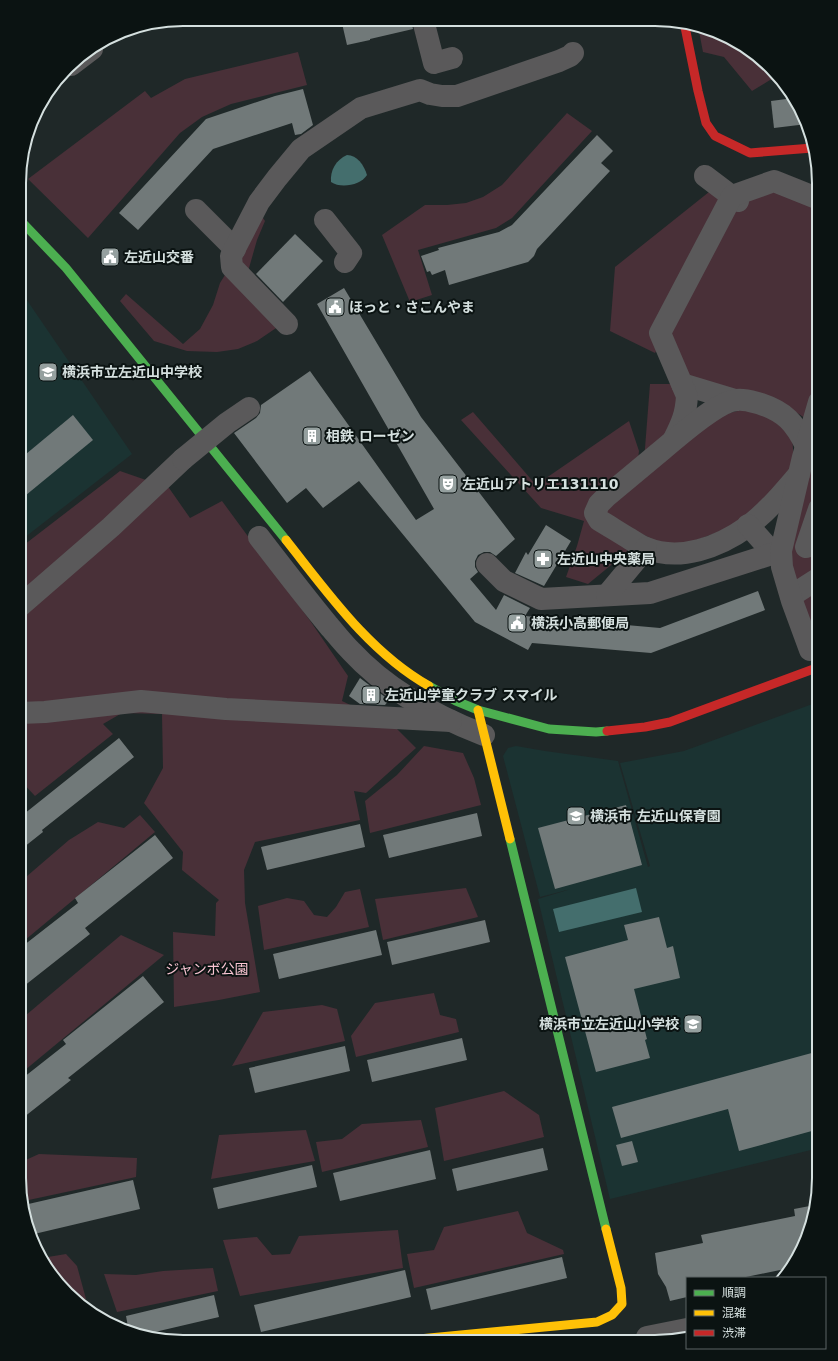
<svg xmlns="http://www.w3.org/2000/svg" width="838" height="1361" font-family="'DejaVu Sans','Noto Sans JP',sans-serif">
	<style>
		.built { fill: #1b3332 }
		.green { fill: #493038 }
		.water { fill: #446e6d }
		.building { fill: #717979 }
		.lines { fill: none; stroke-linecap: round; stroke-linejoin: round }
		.street { stroke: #5a595a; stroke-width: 22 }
		.fast { stroke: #4caf50; stroke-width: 9 }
		.slow { stroke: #ffc107; stroke-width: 9 }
		.jam { stroke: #c62828; stroke-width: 9 }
		.street-bridge { stroke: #5a595a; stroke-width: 22 }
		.labels { text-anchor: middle; stroke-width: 4; stroke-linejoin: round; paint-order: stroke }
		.poi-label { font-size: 14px; font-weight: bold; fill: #d5e0df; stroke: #0b1312; text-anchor: start }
		.park-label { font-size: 14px; fill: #fac5d3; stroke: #0b1312 }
		.rim { fill: none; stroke: #d5e0df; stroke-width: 2 }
	</style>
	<rect width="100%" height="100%" fill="#1f2828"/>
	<g class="built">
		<polygon points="20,290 132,454 20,541"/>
		<polygon points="818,702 819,1148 610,1199 538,899 571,889 540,897 503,756 508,748 516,746 545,751 618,761 648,867 650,866 620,763 684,751"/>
	</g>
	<g class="green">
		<polygon points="698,26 718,32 747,48 748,51 755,53 779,78 770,80 752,91 724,57 703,52"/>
		<polygon points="298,52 307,85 231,104 202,117 180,133 88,238 28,179 145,91 151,98 185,79"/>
		<polygon points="567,113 592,131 512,218 496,228 418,250 432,295 410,302 382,235 425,205 447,205 466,203 483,197 502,185"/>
		<polygon points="771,186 819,206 819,632 812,634 789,558 818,427 784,404 684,377 666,333 655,353 610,331 615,267 709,192"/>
		<polygon points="259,212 265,221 257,240 247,275 282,324 257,341 238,349 217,352 187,351 154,341 120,301 126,294 183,344 200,329 213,305 220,283 238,254"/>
		<polygon points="650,384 679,384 680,419 644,461"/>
		<polygon points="749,408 777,416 792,436 794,460 786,479 740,524 672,549 628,527 627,552 588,584 566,577 577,546 584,521 541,508 461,420 473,412 536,485 629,421 639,451 635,482 718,416"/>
		<polygon points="120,471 169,488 190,518 222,501 311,622 348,676 342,701 394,726 416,748 366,793 354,791 360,820 255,842 244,870 245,903 260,992 219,1000 174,1007 173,932 215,936 216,903 219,900 182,870 183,852 144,803 163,768 162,714 122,713 103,724 113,734 35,796 20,780 20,548"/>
		<polygon points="424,746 463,753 474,778 481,805 370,833 365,801 397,775"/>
		<polygon points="140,815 155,832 19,945 19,883 69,840 98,822 124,828"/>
		<polygon points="466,888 478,917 383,940 375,899"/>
		<polygon points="360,889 369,927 264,950 258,906 287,898 304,901 314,915 327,917 336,907 345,892"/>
		<polygon points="121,935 164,955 19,1075 19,1021"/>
		<polygon points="434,993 440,1015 456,1019 459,1032 356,1057 351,1036 375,1003"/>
		<polygon points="322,1005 337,1009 345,1041 232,1066 263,1012"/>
		<polygon points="504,1091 539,1115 544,1137 444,1161 435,1108"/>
		<polygon points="421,1120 428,1147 322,1172 316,1142 342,1139 362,1124"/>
		<polygon points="306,1130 315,1161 211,1179 219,1135"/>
		<polygon points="39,1154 137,1158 136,1177 24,1201 19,1178 19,1163"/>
		<polygon points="518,1211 527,1233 563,1250 564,1254 414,1288 407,1254 434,1250 444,1227"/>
		<polygon points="398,1230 403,1268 240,1296 223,1240 257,1237 272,1255 290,1254 299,1236"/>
		<polygon points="66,1254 77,1266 86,1299 76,1301 53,1278 42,1258"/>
		<polygon points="213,1268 218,1291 117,1312 104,1274 136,1275 163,1271"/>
	</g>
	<g class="water">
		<path d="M347,155C357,155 364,165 367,175C361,185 341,189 331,182C330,170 336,160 347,155Z"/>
		<polygon points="636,888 642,912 559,932 553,909"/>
	</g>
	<g class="building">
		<polygon points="341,19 411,20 413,29 370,39 370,40 347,45"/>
		<polygon points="303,89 313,125 301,134 295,135 292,123 213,149 138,230 119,213 206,119 275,96"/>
		<polygon points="794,98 807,121 807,124 774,128 771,101"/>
		<polygon points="597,135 613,151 601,163 610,171 537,249 534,256 528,262 449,285 445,270 432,275 430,271 427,272 421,256 439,250 438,248 499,232 512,225"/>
		<polygon points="295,234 323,261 283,302 256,274"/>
		<polygon points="344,288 421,417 515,539 496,556 490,552 484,552 478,555 475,561 475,567 478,572 470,579 496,610 504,595 530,608 525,616 660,628 758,591 765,610 651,653 532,643 528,650 475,622 359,481 323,508 306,488 287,503 234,433 256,418 260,413 261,405 310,371 416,520 434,509 317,304"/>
		<polygon points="73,415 93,440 20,500 20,459"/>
		<polygon points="546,525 571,541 544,586 515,573 526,552 528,555"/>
		<polygon points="360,678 389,700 385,705 360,704 349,696"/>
		<polygon points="119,738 134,757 42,830 43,832 19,851 19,818"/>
		<polygon points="626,805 642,865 555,889 538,828"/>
		<polygon points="477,813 482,836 389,858 383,835"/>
		<polygon points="360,824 365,847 267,870 261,847"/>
		<polygon points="155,835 173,858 85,928 90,934 19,990 19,949 78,903 75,898"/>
		<polygon points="659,917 667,948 673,946 680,978 634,989 647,1039 645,1040 650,1058 596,1072 565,957 628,940 624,925"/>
		<polygon points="485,920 490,942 392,965 387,942"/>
		<polygon points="376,930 382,955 279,979 273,954"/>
		<polygon points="143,976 164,1002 68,1078 71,1080 19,1121 19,1081 66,1044 63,1040"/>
		<polygon points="462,1038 467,1060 372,1082 367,1060"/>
		<polygon points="345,1046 350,1071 255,1093 249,1068"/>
		<polygon points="819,1051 819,1129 739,1151 728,1109 621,1138 612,1107"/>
		<polygon points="632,1141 638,1162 622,1166 616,1145"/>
		<polygon points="543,1148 548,1170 457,1191 452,1169"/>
		<polygon points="430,1150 436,1179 340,1201 333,1173"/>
		<polygon points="312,1165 317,1187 218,1209 213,1188"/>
		<polygon points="133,1180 140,1209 30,1235 24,1205"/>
		<polygon points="815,1205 810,1231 790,1268 741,1278 687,1278 687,1297 670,1301 666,1287 658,1274 655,1253 703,1243 701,1235 795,1216 794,1209"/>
		<polygon points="562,1257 567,1278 431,1310 426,1289"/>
		<polygon points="405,1270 411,1297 261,1332 254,1305"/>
		<polygon points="214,1295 219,1317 142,1335 129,1332 126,1316"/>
	</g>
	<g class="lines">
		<g class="street">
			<polyline points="423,20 434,63 452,58"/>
			<polyline points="71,65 92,49"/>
			<polyline points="705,176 738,201"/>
			<polyline points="196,210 235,249"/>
			<polyline points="325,220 351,253 345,262"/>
			<polyline points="287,324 232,267 231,256 259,202 277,178 301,149 361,108 420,90 430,94 442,96 457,96 559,61 570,56 573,53"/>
			<polyline points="682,384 735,400"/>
			<path d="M674,439C682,423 686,414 687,396L660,333L732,196L774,181L819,199"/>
			<path d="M799,474C783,493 767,512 747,527C719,547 680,562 646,548C641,546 635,542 630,539C620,533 609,526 599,520L595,513L599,504L607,496C625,481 643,466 661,451C677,438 717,401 737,400C745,399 753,402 761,404C785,412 795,423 806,446"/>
			<polyline points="748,525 773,553"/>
			<path d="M259,537C282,567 305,597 329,626C336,634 343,643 351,651C387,690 435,716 484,735"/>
			<polyline points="806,547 819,509"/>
			<polyline points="487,564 504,581 541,599 650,593 781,551"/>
			<polyline points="607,595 646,548"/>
			<polyline points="791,596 819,578"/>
			<polyline points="20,606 111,527 183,459"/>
			<polyline points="810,650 792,601 782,567 781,551 803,457 819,402"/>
			<polyline points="20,713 45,712 141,701 226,709 451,721"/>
			<polyline points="647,1337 687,1329"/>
		</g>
		<g class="fast">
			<polyline points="20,220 66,268 286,540"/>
			<polyline points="429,686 456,701 478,710 549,729 596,732 607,731"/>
			<polyline points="510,839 606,1229"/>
		</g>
		<g class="slow">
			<path d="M286,540C328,593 369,652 429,686"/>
			<polyline points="478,710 510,839"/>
			<polyline points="398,1341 597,1322 612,1315 622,1304 621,1288 606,1229"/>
		</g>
		<g class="jam">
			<polyline points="684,22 698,91 706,123 715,136 750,153 812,148"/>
			<polyline points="607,731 645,727 670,722 819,667"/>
		</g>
		<polyline class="street-bridge" points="183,459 227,423 249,408"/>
	</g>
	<defs>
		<symbol id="civic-square" viewBox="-11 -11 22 22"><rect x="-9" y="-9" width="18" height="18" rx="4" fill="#95a09f" stroke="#0b1312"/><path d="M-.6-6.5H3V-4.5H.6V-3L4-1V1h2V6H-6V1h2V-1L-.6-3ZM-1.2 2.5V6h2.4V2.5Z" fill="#fff"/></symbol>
		<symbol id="school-square" viewBox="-11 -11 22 22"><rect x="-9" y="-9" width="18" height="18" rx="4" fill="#95a09f" stroke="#0b1312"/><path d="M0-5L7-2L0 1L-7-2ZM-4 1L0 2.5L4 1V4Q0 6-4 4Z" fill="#fff"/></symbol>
		<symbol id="building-square" viewBox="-11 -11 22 22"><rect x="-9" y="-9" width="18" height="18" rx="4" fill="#95a09f" stroke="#0b1312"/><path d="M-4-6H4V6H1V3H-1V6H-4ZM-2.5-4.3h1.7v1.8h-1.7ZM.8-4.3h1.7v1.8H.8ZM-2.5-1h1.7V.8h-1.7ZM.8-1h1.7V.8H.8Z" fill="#fff"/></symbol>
		<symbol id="theatre-square" viewBox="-11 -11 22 22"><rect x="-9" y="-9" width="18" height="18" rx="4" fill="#95a09f" stroke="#0b1312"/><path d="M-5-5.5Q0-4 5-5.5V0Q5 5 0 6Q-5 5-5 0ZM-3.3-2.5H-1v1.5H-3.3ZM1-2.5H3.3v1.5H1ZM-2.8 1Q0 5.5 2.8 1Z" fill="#fff"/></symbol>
		<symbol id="pharmacy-square" viewBox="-11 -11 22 22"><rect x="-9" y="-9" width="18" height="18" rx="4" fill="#95a09f" stroke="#0b1312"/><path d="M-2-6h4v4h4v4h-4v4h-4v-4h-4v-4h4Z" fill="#fff"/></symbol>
	</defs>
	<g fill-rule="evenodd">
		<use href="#civic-square" x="99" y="246" width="22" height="22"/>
		<use href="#civic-square" x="324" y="296" width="22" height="22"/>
		<use href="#school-square" x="37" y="361" width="22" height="22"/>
		<use href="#building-square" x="301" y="425" width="22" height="22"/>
		<use href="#theatre-square" x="437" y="473" width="22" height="22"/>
		<use href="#pharmacy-square" x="532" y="548" width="22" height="22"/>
		<use href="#civic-square" x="506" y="612" width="22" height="22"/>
		<use href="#building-square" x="360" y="684" width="22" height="22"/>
		<use href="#school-square" x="565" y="805" width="22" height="22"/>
		<use href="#school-square" x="682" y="1013" width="22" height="22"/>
	</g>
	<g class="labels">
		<g class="poi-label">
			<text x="124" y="262">左近山交番</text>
			<text x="349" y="312">ほっと・さこんやま</text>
			<text x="62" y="377">横浜市立左近山中学校</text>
			<text x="326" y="441">相鉄 ローゼン</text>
			<text x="462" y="489">左近山アトリエ131110</text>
			<text x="557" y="564">左近山中央薬局</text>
			<text x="531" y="628">横浜小高郵便局</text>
			<text x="385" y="700">左近山学童クラブ スマイル</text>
			<text x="590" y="821">横浜市 左近山保育園</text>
			<text x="679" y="1029" text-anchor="end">横浜市立左近山小学校</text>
		</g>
		<g class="park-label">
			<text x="207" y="974">ジャンボ公園</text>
		</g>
	</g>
	<path d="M0 0H838V1361H0ZM183 26H655A157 157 0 0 1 812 183V1178A157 157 0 0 1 655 1335H183A157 157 0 0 1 26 1178V183A157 157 0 0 1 183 26Z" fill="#0b1312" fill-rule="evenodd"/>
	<path class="rim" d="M183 26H655A157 157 0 0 1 812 183V1178A157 157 0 0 1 655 1335H183A157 157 0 0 1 26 1178V183A157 157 0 0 1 183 26Z"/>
	<rect x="686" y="1277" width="140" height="72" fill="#0b1312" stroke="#5c6564"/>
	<rect x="694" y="1290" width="20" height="6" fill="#4caf50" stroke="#5c6564"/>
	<text x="722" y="1297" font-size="12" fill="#d5e0df">順調</text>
	<rect x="694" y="1310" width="20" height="6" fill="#ffc107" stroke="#5c6564"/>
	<text x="722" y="1317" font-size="12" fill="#d5e0df">混雑</text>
	<rect x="694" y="1330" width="20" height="6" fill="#c62828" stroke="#5c6564"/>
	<text x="722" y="1337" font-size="12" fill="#d5e0df">渋滞</text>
</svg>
